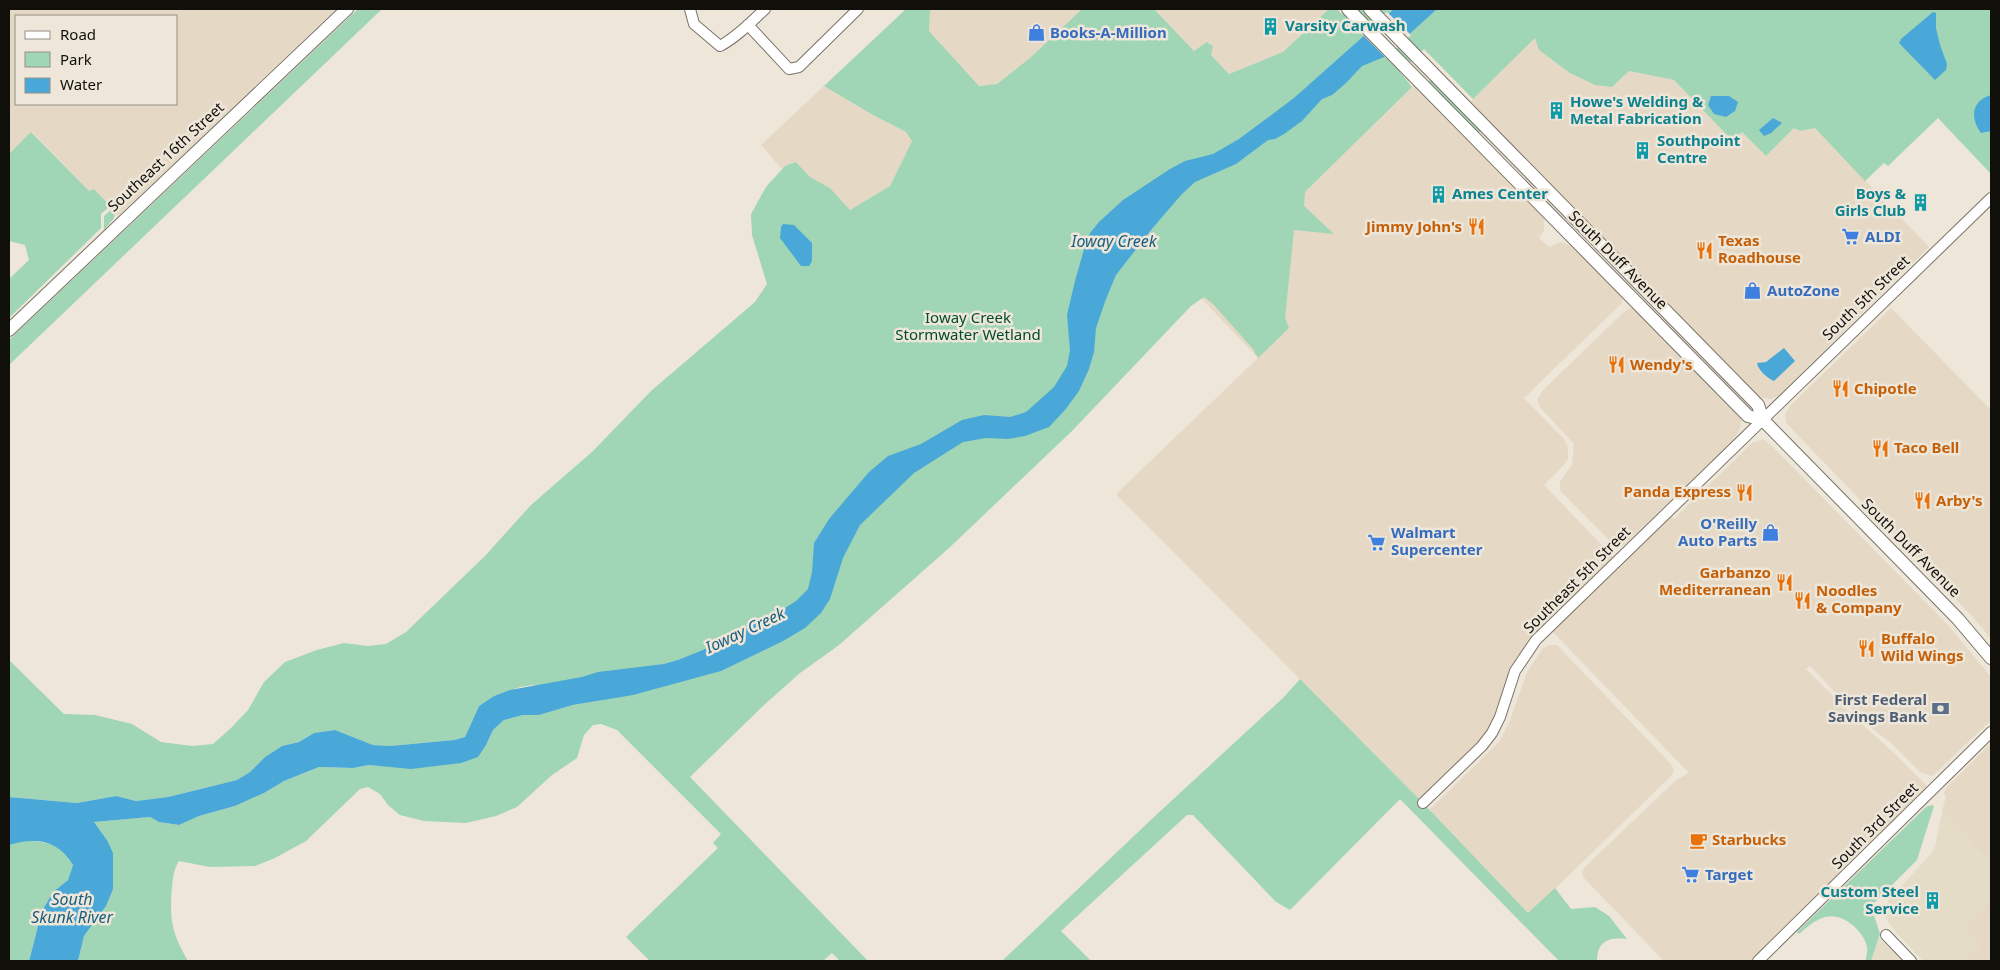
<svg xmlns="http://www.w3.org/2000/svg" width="2000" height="970" font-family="'Noto Sans',sans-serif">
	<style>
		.built { fill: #e5d9c6; fill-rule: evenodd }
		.industrial { fill: #e5dcc7 }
		.green { fill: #a0d5b5 }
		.water { fill: #4aa8d9 }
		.pier { fill: #ede6d9 }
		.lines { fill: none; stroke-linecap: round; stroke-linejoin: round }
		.minor-casing { stroke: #797267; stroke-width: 12 }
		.major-casing { stroke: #797267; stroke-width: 14 }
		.minor { stroke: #fff; stroke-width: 10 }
		.major { stroke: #fff; stroke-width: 12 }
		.labels { text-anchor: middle; stroke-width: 5; stroke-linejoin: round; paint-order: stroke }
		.culture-label { font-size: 15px; font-weight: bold; fill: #0d838f; stroke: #ede6d9; text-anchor: start }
		.shop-label { font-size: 15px; font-weight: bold; fill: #366cbe; stroke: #ede6d9; text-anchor: start }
		.street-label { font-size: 15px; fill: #110f0a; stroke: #ede6d9 }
		.food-label { font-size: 15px; font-weight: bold; fill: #c56008; stroke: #ede6d9; text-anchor: start }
		.park-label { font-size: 15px; fill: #014c2d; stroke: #ede6d9 }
		.service-label { font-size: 15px; font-weight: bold; fill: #4e5e75; stroke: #ede6d9; text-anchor: end }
		.water-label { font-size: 16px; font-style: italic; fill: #175e7f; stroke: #ede6d9 }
	</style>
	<rect width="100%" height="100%" fill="#ede6d9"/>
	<g class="built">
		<path d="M9,9H336L118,216L94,189L90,192L32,132L9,154ZM16,16H176V104H16Z"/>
		<polygon points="930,9 1082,9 1030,58 997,84 979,86 929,31"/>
		<polygon points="1154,9 1329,9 1283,52 1229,74 1211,55 1212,46 1208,42 1194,51"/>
		<polygon points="1535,37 1612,87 1629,71 1674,80 1733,140 1742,132 1766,156 1794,128 1800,131 1815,128 1929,247 1778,396 1771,399 1757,397 1468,104"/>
		<polygon points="1415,84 1544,217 1544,230 1539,238 1549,247 1560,242 1573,246 1623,297 1621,304 1524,398 1564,439 1568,448 1568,459 1563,466 1544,485 1617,561 1667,513 1674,519 1752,443 1763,439 1772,446 1948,625 1991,677 1991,720 1938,771 1931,776 1920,772 1891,743 1864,722 1810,666 1806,669 1853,716 1893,752 1931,790 1758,961 1664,961 1584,878 1582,872 1585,867 1675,781 1689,773 1549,628 1524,655 1492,733 1423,803 1116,494 1258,358 1201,298 1305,192"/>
		<polygon points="824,86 873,115 906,132 912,141 890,186 850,210 830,188 810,177 796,162 785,166 782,169 761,145"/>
		<polygon points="1631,308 1635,308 1740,415 1741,423 1739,431 1733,440 1624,545 1617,548 1560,491 1560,481 1572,465 1574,444 1540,407 1537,400 1543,390 1624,312"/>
		<polygon points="1891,308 1991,410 1991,639 1972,616 1786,423 1785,414 1790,406"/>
		<polygon points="1550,645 1557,645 1671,764 1674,771 1670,777 1529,914 1429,810 1500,741 1510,720 1527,672 1543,648"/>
		<polygon points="1991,743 1991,863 1942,812 1946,796 1944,794 1946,788"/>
		<polygon points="1991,901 1991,961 1963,961 1980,945 1963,928"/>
	</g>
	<g class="industrial">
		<polygon points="1942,812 1991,863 1991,901 1964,928 1980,945 1963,961 1923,961 1896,932 1886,918 1887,904 1891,897 1931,854 1935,847"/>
		<polygon points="1879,938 1902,961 1871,961"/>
	</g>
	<g class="green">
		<polygon points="358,9 382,9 9,365 9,340"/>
		<path d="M906,9H930L929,31L979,86L997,84L1030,58L1082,9H1154L1194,51L1207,42L1213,46L1211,55L1229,74L1283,52L1329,9H1337L1342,14L1347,9H1991V174L1938,118L1888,166L1884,163L1865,181L1815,128L1800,131L1794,128L1766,156L1742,132L1733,141L1674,80L1629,71L1612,87L1595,85L1570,73L1539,50L1535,38L1473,99L1424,49L1400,72L1412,87L1305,192L1304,206L1334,234L1294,230L1285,318L1289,328L1258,358L1253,349L1214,305L1204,297L1191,306L1072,431L949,548L839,645L800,673L764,705L690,777L868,961H840L832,953L823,961H650L626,937L718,848L713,843L721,834L617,730L601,724L593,725L584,735L577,758L552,775L517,807L496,816L466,823L424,821L400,815L388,805L380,794L368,787L360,789L306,841L275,858L255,866L210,867L179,861C174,869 173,877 172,887C169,919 172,934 188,961H78L84,936L106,906L107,840L94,822L150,817L159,822L179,825L199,816L235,806L264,793L284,781L319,767L353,768L369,765L388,766L486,745L493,730L504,720L523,715H539L573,705L603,700L533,685L520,687L494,696L479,706L465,737L454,740L390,746L373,745L335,730L314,733L299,742L282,746L265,757L250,772L237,780L168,797L136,801L116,796L77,803L9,797V660L64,714L95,715L132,724L161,742L192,746L213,744L231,728L248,710L264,682L285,662L317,650L344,643L368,646L386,644L406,632L485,556L531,505L592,452L651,391L755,302L767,284L752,235L751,214L766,187L785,166L796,162L810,177L830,188L850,210L890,186L912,141L906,132L873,115L824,86Z"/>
		<polygon points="1432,79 1482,130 1477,134 1427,83"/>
		<polygon points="31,132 89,191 94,189 110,206 101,214 101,228 9,318 9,279 29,260 25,245 9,241 9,154"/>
		<polygon points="112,209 115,211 114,218 104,230 104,216"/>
		<path d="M1300,679L1423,803L1528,913L1555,888L1571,909L1595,907L1609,916L1627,939C1609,937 1597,941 1597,961H1559L1400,799L1290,910L1276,902L1193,815H1187L1061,931L1091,961H1002L1154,817L1284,697Z"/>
		<path d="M1932,805L1934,806L1917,860L1871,906L1880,934L1871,961H1866C1866,957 1868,950 1867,946C1863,930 1842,912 1825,917C1815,920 1807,927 1799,934L1797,932L1926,807Z"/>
		<path d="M24,840C48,843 60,842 73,865L68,880L53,892L42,911L29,961H9V845Z"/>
	</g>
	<g class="water">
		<path d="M1394,9H1437L1384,57L1362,66L1346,83L1332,95L1322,99L1302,121L1284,134L1275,139L1268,140L1236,164L1195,182L1181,195L1151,230L1116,275L1106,299L1096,328L1094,352L1089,369L1079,391L1065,410L1049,427L1025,436L1008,439L986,438L963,442L914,473L860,525L843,558L830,599L821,613L805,628L783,641L721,671L633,695L573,705L539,715H523L504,720L493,730L486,745L478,757L461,763L411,769L369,765L353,768L319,767L284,781L264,793L235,806L199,816L179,825L159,822L150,817L94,822L107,840L113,853V889L106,906L84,936L78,961H29L42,911L53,892L68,880L73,865C58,840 36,837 9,845V797L77,803L116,796L136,801L168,797L237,780L250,772L265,757L282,746L299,742L314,733L335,730L373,745L390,746L454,740L465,737L479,706L494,696L510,690L582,677L598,672L664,664L678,660L703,650L743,629L771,617L796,601L808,589L812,572L814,543L829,519L869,472L888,456L921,444L962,420L984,415L1010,417L1026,412L1054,387L1067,366L1070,350L1067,315L1075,281L1085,246L1090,233L1099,222L1123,200L1170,169L1185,161L1213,154L1239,139L1294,98Z"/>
		<polygon points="1933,12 1936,13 1936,28 1940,45 1947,64 1946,70 1935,80 1899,43 1901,39"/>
		<path d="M1991,95V131L1981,133C1970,118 1971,101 1991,95Z"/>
		<polygon points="1711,96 1729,96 1738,102 1735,111 1726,117 1714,114 1708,105"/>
		<polygon points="1773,118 1782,123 1771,133 1764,136 1759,130"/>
		<polygon points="783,224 794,225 812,243 812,261 809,266 801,266 780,238 781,227"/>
		<path d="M1784,348L1795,361L1774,381C1767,378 1758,370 1757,363L1766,362Z"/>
	</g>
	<polygon class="pier" points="1387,12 1411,35 1386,58 1361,33"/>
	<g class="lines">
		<defs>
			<g id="minor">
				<path d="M690,9L694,24L720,46C737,37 751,22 765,9"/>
				<polyline points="748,25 789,69 799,67 858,9"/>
				<polyline points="1423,803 1482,746 1492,733 1500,717 1515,671 1536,640 1991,198"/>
				<polyline points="1886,935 1911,961"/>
				<polyline points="1758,961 1991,732"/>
			</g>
			<g id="major">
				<polyline points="1348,9 1748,416 1763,420 1958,619 1991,658"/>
				<polyline points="1370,9 1758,405 1763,420"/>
				<polyline points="9,330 347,9"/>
			</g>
		</defs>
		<use href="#minor" class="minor-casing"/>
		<use href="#major" class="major-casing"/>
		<use href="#minor" class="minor"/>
		<use href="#major" class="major"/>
	</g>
	<defs>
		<symbol id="building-bare" viewBox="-9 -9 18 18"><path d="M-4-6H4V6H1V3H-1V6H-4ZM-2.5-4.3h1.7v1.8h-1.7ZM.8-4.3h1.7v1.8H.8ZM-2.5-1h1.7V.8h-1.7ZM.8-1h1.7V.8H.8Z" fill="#0f9aa8" stroke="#ede6d9" stroke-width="2.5" paint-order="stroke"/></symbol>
		<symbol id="shop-bare" viewBox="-9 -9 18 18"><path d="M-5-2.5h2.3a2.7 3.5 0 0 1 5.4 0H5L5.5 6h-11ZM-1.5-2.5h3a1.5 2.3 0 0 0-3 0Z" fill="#3f7fe0" stroke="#ede6d9" stroke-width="2.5" paint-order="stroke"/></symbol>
		<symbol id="restaurant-bare" viewBox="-9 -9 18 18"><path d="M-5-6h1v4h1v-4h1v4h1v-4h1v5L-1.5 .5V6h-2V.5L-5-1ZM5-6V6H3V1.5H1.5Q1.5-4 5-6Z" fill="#e8710a" stroke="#ede6d9" stroke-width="2.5" paint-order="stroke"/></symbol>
		<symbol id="supermarket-bare" viewBox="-9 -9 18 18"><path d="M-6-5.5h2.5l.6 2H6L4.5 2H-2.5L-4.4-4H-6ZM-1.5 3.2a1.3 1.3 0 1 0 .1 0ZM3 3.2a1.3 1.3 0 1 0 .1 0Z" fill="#3f7fe0" stroke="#ede6d9" stroke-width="2.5" paint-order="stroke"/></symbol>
		<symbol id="bank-bare" viewBox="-9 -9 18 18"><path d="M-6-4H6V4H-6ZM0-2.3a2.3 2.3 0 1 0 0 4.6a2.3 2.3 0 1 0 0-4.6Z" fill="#5c6f8a" stroke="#ede6d9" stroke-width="2.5" paint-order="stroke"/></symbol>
		<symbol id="cafe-bare" viewBox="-9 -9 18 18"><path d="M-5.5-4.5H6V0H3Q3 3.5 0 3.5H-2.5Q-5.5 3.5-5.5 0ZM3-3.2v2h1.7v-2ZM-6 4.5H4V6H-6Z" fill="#e8710a" stroke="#ede6d9" stroke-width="2.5" paint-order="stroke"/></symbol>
	</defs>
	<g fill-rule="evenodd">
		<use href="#building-bare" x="1258" y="14" width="25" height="25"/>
		<use href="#shop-bare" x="1024" y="20" width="25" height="25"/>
		<use href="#building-bare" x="1544" y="98" width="25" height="25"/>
		<use href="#building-bare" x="1630" y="138" width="25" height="25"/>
		<use href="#building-bare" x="1426" y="182" width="25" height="25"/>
		<use href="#building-bare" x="1908" y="190" width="25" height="25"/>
		<use href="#restaurant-bare" x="1464" y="214" width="25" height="25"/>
		<use href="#supermarket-bare" x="1838" y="224" width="25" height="25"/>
		<use href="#restaurant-bare" x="1692" y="238" width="25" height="25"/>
		<use href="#shop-bare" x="1740" y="278" width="25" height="25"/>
		<use href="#restaurant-bare" x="1604" y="352" width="25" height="25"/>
		<use href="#restaurant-bare" x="1828" y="376" width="25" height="25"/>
		<use href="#restaurant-bare" x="1868" y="436" width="25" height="25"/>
		<use href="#restaurant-bare" x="1732" y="480" width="25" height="25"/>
		<use href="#restaurant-bare" x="1910" y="488" width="25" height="25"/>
		<use href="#shop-bare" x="1758" y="520" width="25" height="25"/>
		<use href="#supermarket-bare" x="1364" y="530" width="25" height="25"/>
		<use href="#restaurant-bare" x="1772" y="570" width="25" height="25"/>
		<use href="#restaurant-bare" x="1790" y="588" width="25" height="25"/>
		<use href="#restaurant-bare" x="1854" y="636" width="25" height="25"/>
		<use href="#bank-bare" x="1928" y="696" width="25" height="25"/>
		<use href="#cafe-bare" x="1686" y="828" width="25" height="25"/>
		<use href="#supermarket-bare" x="1678" y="862" width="25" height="25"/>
		<use href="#building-bare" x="1920" y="888" width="25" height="25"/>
	</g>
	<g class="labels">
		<g class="culture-label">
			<text x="1285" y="31">Varsity Carwash</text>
			<text x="1570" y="107">Howe's Welding &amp;<tspan x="1570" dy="17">Metal Fabrication</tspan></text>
			<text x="1657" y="146">Southpoint<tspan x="1657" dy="17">Centre</tspan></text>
			<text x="1452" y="199">Ames Center</text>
			<text x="1906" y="199" text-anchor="end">Boys &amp;<tspan x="1906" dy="17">Girls Club</tspan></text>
			<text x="1919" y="897" text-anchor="end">Custom Steel<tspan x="1919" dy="17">Service</tspan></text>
		</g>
		<g class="shop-label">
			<text x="1050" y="38">Books-A-Million</text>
			<text x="1865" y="242">ALDI</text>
			<text x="1767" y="296">AutoZone</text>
			<text x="1757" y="529" text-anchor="end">O'Reilly<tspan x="1757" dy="17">Auto Parts</tspan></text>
			<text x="1391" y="538">Walmart<tspan x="1391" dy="17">Supercenter</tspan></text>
			<text x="1705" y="880">Target</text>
		</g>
		<g class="street-label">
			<text transform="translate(166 157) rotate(-43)" y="5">Southeast 16th Street</text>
			<text transform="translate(1618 260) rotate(45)" y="5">South Duff Avenue</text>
			<text transform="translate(1866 298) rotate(-44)" y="5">South 5th Street</text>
			<text transform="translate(1911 548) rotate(45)" y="5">South Duff Avenue</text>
			<text transform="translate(1577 580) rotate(-45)" y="5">Southeast 5th Street</text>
			<text transform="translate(1875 826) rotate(-45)" y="5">South 3rd Street</text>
		</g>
		<g class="food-label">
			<text x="1462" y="232" text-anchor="end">Jimmy John's</text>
			<text x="1718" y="246">Texas<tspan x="1718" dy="17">Roadhouse</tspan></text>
			<text x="1630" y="370">Wendy's</text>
			<text x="1854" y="394">Chipotle</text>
			<text x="1894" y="453">Taco Bell</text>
			<text x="1731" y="497" text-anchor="end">Panda Express</text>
			<text x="1936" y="506">Arby's</text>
			<text x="1771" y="578" text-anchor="end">Garbanzo<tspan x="1771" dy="17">Mediterranean</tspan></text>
			<text x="1816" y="596">Noodles<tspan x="1816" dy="17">&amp; Company</tspan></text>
			<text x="1881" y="644">Buffalo<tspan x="1881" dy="17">Wild Wings</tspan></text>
			<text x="1712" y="845">Starbucks</text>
		</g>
		<g class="park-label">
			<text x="968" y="323">Ioway Creek<tspan x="968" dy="17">Stormwater Wetland</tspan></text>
		</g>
		<g class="service-label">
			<text x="1927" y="705">First Federal<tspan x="1927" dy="17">Savings Bank</tspan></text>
		</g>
		<g class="water-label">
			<text x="1114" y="247">Ioway Creek</text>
			<text transform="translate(745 630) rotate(-25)" y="6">Ioway Creek</text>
			<text x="72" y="905">South<tspan x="72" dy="18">Skunk River</tspan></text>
		</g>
	</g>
	<rect width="2000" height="970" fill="none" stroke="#110f0a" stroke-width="20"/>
	<rect x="15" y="15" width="162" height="90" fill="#ede6d9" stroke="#959086"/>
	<rect x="25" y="31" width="25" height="8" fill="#ffffff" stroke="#959086"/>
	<text x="60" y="40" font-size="15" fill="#110f0a">Road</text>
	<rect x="25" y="52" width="25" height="15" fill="#a0d5b5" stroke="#959086"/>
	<text x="60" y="65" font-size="15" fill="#110f0a">Park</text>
	<rect x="25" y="78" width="25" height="15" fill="#4aa8d9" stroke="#959086"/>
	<text x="60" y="90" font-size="15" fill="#110f0a">Water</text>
</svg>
